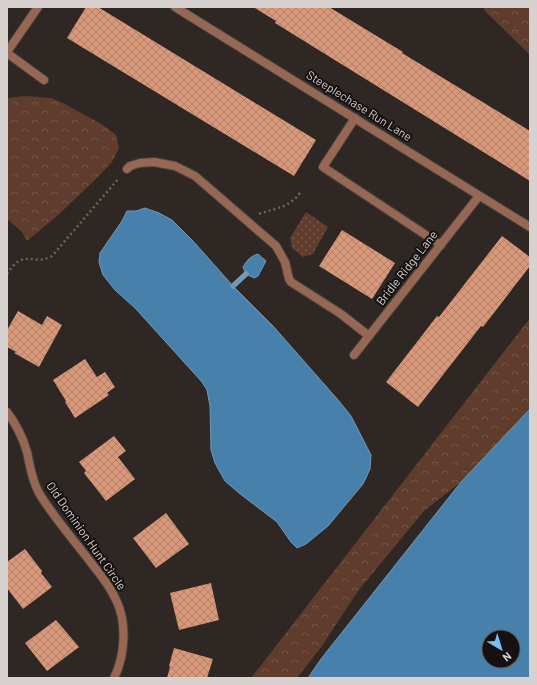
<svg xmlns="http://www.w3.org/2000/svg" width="537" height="685" font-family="Barlow,sans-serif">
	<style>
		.forest { fill: url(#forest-crowns) }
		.park { fill: url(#park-dots) }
		.water { fill: #4780ab; stroke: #7299b6; fill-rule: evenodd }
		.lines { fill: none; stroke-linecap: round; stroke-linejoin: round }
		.stream { stroke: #7299b6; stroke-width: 5.5 }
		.building { fill: url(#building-cross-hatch) }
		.lane-casing { stroke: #494240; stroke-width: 10 }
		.street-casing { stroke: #494240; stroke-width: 10 }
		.path { stroke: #6b6562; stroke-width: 2.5; stroke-dasharray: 2 3; stroke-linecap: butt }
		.lane { stroke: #966853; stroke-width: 8 }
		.street { stroke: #966853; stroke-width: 8 }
		.labels { text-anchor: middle; stroke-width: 4; stroke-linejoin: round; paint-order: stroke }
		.street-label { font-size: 12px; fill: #d7d2d0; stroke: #141110 }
	</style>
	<defs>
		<pattern id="forest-crowns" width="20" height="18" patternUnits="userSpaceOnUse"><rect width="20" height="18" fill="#5f3c2c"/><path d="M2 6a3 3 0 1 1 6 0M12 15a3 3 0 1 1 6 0" fill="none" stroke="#75574a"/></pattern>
		<pattern id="park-dots" width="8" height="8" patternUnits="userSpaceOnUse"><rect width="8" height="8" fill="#5f3c2c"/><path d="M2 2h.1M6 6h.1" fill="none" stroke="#75574a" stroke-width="1.8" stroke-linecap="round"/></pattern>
		<pattern id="building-cross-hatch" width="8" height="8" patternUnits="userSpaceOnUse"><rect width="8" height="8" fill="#d89779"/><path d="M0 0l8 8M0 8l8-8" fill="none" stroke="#b2816a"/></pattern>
	</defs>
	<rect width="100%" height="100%" fill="#2e2724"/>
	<g class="forest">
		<polygon points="483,7 530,7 530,55 485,11"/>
		<polygon points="26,96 51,98 63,103 103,125 116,135 119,148 112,162 96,179 56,217 27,241 22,232 7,219 7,98"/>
		<polygon points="530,318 530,409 461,482 424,511 358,591 322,646 297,678 251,678"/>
	</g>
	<polygon class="park" points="306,212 328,227 313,254 303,257 292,248 290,238"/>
	<g class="water">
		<polygon points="145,208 159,213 172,220 193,241 233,286 273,326 339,401 351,416 371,455 370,469 363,484 328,526 306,544 297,548 291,542 277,522 239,493 225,481 215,463 211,450 210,406 207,390 202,382 135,308 115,290 103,275 99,262 100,253 122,221 127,211 136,211"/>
		<path d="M258,254L266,261L258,276L254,278L246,274L243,267C247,260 251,256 258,254Z"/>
		<path d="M530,409V678H308L321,659L461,482ZM489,637H513V661H489Z"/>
	</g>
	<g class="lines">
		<polyline class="stream" points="233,286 246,274"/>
	</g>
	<g class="building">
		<polygon points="86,7 98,7 316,140 294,176 67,38"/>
		<polygon points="253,7 329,7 403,52 402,53 530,131 530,181 275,23 276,21"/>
		<polygon points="342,230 395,263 372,299 319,266"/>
		<polygon points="502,236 530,257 530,266 483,327 481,326 418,407 386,382 437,316 439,317"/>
		<polygon points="18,311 42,325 47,316 62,325 39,367 14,353 16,352 7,347 7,330"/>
		<polygon points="85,359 97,377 105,372 115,387 107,393 109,395 75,418 65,402 66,401 53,380"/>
		<polygon points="114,436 126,451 118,457 135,479 106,501 84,473 86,471 79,462"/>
		<polygon points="166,513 189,544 156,568 133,538"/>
		<polygon points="25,549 42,571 41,573 52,587 23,609 7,588 7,562"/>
		<polygon points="211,583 219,620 179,630 170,593"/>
		<polygon points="56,620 79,647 47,671 25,643"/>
		<polygon points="174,648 213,659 207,678 167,678 170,667 169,666"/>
	</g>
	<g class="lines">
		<defs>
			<g id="lane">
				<polyline points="7,53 44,80"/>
				<polyline points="355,118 323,167 441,245"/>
				<polyline points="127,169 130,166 140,163 154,162 175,166 195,176 276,246 285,262 289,279 291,282 341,314 369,336"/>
			</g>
			<g id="street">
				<polyline points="175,7 530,227"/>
				<polyline points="7,52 38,7"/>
				<polyline points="354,355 479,196"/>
				<path d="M7,412C16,424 23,438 27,452C30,466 32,481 39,493C54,518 74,540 92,564C101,575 111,588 117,602C127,624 125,656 114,678"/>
			</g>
		</defs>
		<use href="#lane" class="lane-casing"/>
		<use href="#street" class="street-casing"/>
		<g class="path">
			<path d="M259,214C275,208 289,208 300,193"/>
			<path d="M7,274C24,247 33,267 52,256L119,178"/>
		</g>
		<use href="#lane" class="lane"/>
		<use href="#street" class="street"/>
	</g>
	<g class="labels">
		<g class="street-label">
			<text transform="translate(359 106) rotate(32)" y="4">Steeplechase Run Lane</text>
			<text transform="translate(407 268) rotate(-52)" y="4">Bridle Ridge Lane</text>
			<text transform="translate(86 536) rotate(55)" y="4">Old Dominion Hunt Circle</text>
		</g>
	</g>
	<rect width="537" height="685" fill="none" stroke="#d7d2d0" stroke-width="16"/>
	<g transform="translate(501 649) rotate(142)"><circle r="19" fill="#141110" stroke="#625e5d"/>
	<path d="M0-3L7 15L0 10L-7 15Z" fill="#77bff7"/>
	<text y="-6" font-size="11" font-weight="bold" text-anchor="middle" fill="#d7d2d0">N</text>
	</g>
</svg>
